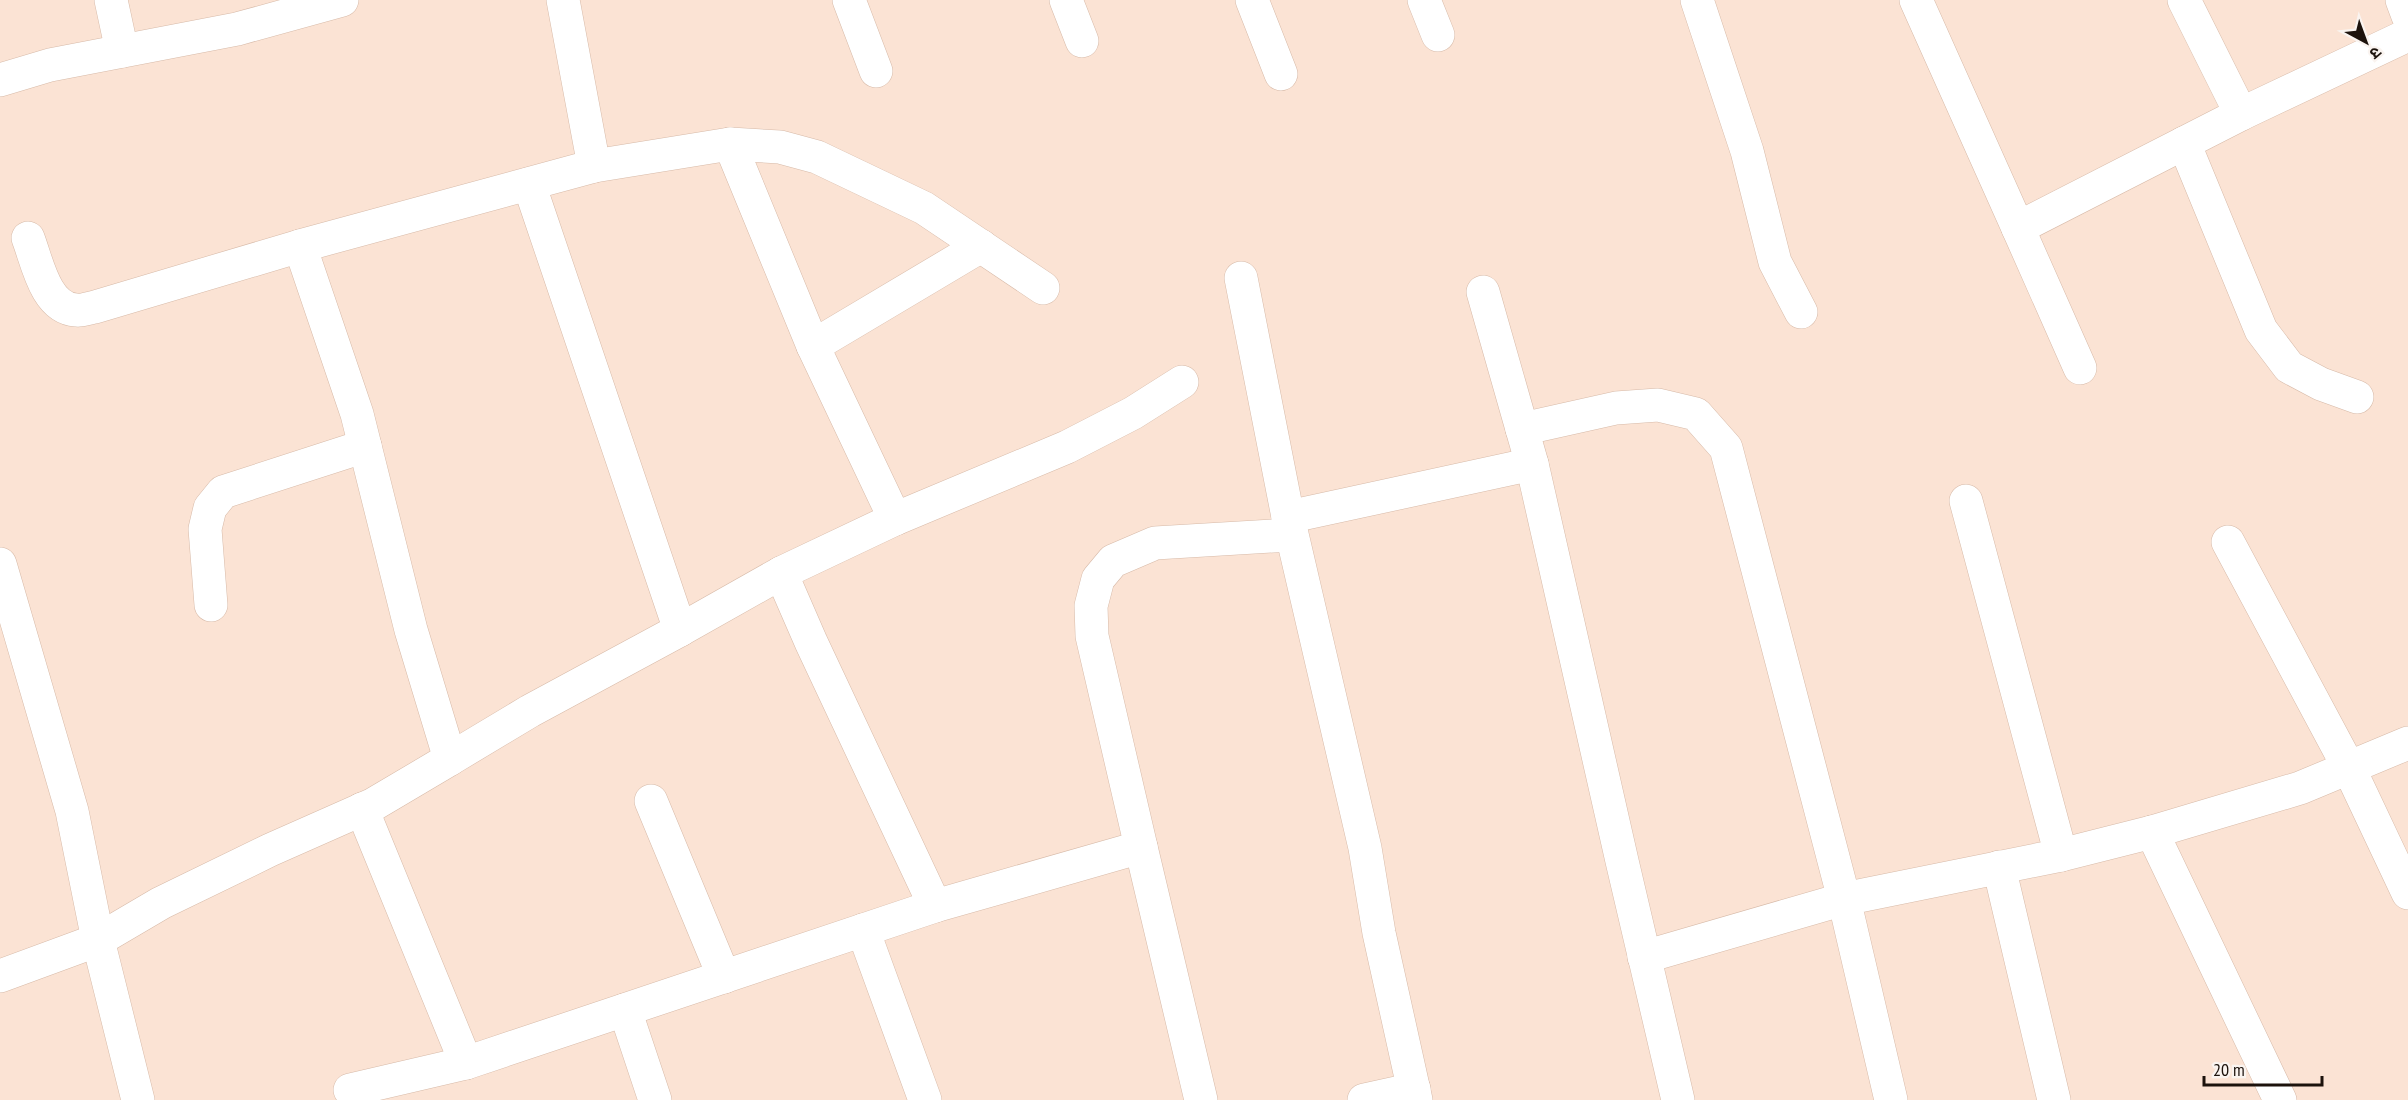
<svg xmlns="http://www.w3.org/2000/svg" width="2408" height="1100" font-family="'PT Sans Narrow','Noto Sans Devanagari',sans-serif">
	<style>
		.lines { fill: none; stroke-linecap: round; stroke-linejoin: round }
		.minor-casing { stroke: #d7baa8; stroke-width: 34 }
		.minor { stroke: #fff; stroke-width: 33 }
	</style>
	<rect width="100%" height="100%" fill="#fbe3d4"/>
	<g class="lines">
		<defs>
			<g id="minor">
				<polyline points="111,0 122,51"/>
				<polyline points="563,0 594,166"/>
				<polyline points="849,0 876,71"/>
				<polyline points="1066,0 1082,41"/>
				<polyline points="1252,0 1281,74"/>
				<polyline points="1424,0 1438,35"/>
				<polyline points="1697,0 1747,151 1775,262 1801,312"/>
				<polyline points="1916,0 2018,228 2241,114 2184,0"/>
				<polyline points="2402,0 2408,16"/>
				<polyline points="0,80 50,65 237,29 342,0"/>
				<polyline points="2241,114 2408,35"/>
				<polyline points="2184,143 2261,330 2289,367 2321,384 2357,397"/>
				<polyline points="730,144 813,346 895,519"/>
				<polyline points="529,184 680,630 781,573 811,642 935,906 1141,847 1092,636 1091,606 1098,579 1113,561 1155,543 1290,535"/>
				<polyline points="2018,228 2080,368"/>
				<path d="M28,238C37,261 45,308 76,310C82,311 89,308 95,307L300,246L594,166L730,144L780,147L817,157L924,208L1043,288"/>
				<polyline points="1241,278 1288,517"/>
				<polyline points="1483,292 1532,464 1622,861 1678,1100"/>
				<polyline points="813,346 981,246"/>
				<polyline points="1522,429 1616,408 1658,405 1696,414 1726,448 1844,899 1644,957"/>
				<polyline points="2228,542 2349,768 2408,893"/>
				<polyline points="0,564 72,811 98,940 138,1100"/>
				<polyline points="781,573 895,519 1067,447 1133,413 1182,382"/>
				<polyline points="211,605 205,529 210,508 223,492 365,446"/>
				<polyline points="450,759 530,711 680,630"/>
				<polyline points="651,801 724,977"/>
				<polyline points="362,809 466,1063"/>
				<polyline points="2152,832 2280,1100"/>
				<polyline points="1141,847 1201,1100"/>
				<polyline points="2061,855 2152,832 2300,788 2408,743"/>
				<polyline points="1999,867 2054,1100"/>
				<polyline points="863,930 925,1100"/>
				<polyline points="0,976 98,940 161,903 270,850 374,804 450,759 411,630 357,414 300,246"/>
				<polyline points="625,1010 655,1100"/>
				<polyline points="350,1090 466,1063 935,906"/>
				<polyline points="1364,1100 1414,1089"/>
				<polyline points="1416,1100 1379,933 1365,848 1288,517 1532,464"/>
				<polyline points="1891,1100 1844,899 2061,855 1966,501"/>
			</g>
		</defs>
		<use href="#minor" class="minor-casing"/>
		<use href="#minor" class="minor"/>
	</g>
	<g transform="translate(2366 42) rotate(139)" stroke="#faf4f0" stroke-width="4.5" paint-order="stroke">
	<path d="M0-4.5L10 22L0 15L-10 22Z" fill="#1c120c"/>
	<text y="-9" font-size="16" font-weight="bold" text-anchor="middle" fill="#1c120c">उ</text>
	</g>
	<path d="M2204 1076v9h118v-9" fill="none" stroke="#1c120c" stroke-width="3"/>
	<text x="2213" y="1076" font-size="18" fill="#1c120c" stroke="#faf4f0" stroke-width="4.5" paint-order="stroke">20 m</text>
</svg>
